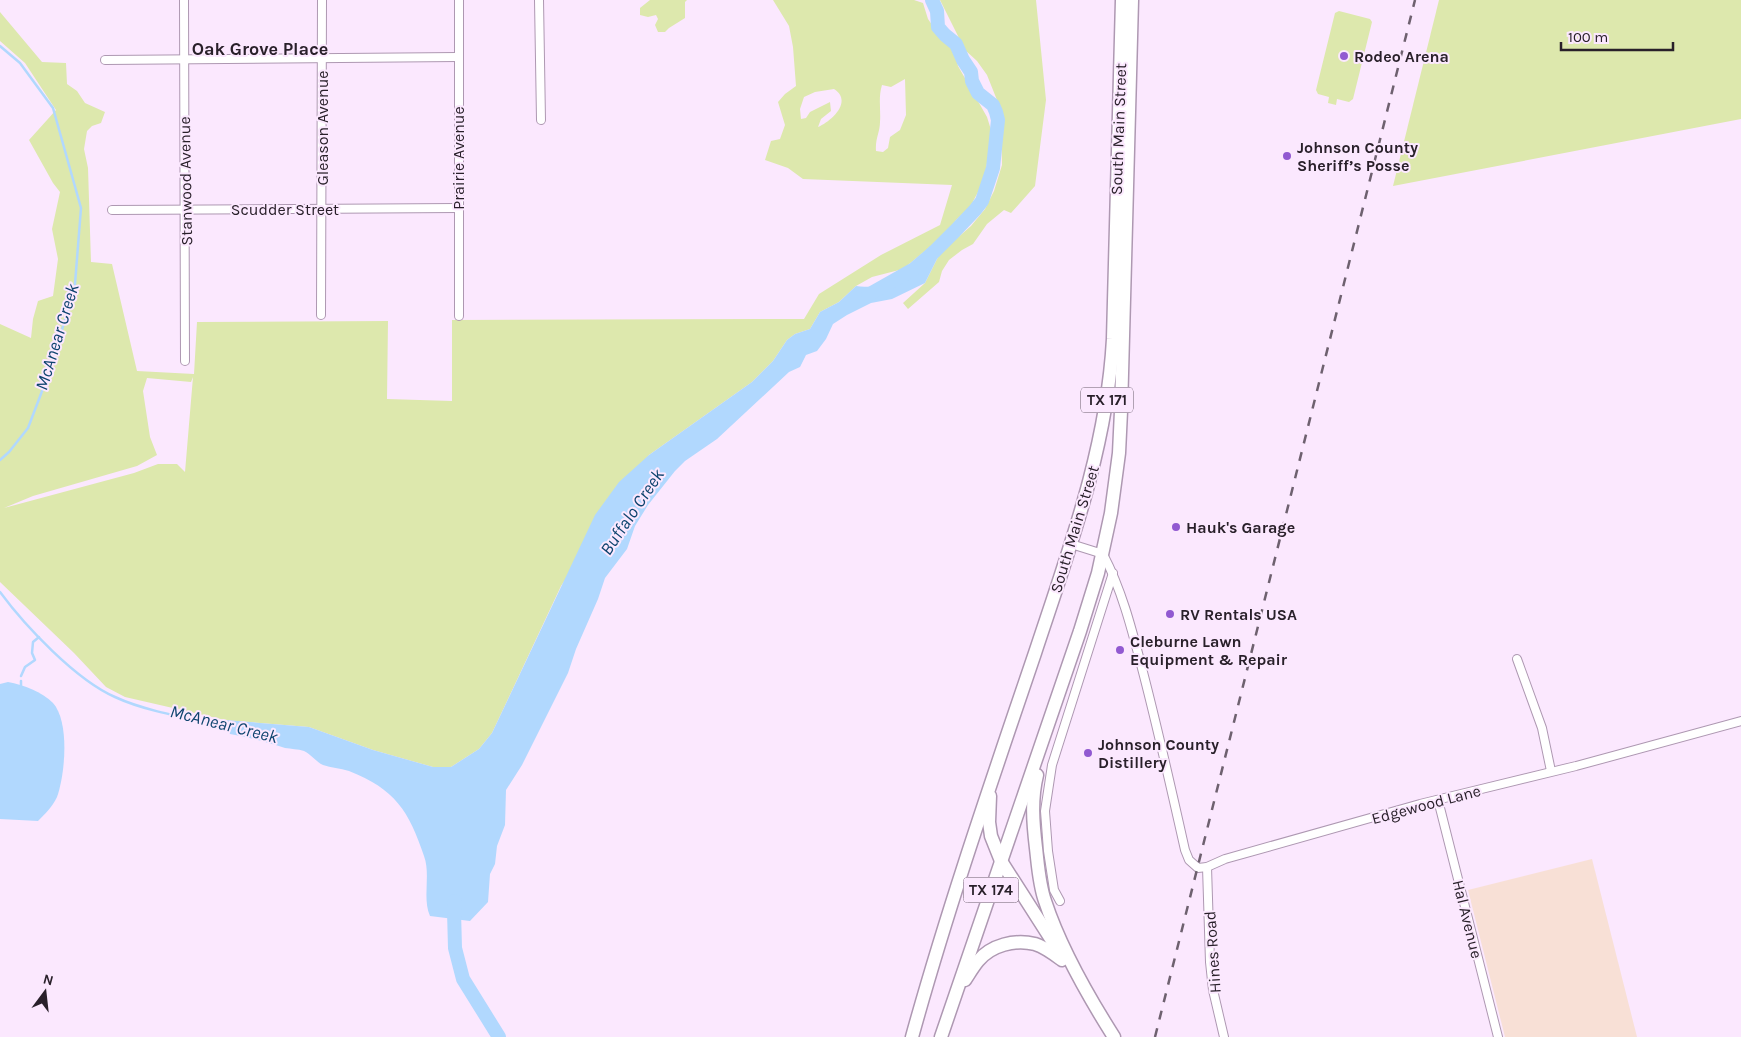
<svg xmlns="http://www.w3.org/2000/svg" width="1741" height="1037" font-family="Karla,sans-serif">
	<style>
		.industrial { fill: #f8e0d6 }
		.green { fill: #dde8ad; fill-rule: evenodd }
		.water { fill: #b1d8fe }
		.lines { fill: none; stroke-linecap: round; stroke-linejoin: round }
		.stream { stroke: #b1d8fe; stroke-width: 2.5 }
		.river { stroke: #b1d8fe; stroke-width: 14 }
		.minor-casing { stroke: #ae98b2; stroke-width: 10 }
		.primary-casing { stroke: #ae98b2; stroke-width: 15 }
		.minor { stroke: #fff; stroke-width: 8 }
		.primary { stroke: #fff; stroke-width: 12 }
		.rail { stroke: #6e616f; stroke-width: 2.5; stroke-dasharray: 9 9; stroke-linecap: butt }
		.poi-dot { fill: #9159d1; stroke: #fbe8fe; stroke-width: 2 }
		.labels { text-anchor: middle; stroke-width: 4; stroke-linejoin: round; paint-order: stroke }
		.shield { fill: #fbe8fe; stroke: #685c6a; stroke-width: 1 }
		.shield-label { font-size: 15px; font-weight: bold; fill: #29202a }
		.poi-label { font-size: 16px; font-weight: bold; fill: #29202a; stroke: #fbe8fe; text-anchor: start }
		.street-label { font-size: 16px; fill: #29202a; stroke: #fbe8fe }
		.neighbourhood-label { font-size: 18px; font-weight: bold; fill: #29202a; stroke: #fbe8fe }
		.water-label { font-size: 18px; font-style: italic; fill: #0e446f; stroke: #fbe8fe }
	</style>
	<rect width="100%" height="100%" fill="#fbe8fe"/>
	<polygon class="industrial" points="1592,859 1637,1037 1505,1037 1468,890"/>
	<g class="green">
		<polygon points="650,0 687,0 685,2 685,18 669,28 665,32 658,32 655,25 658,19 656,15 648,17 640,15 640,8"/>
		<path d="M773,0H914L923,3L928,19L939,35L954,50L958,66L987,117L992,133L984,181L970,207L956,220L948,232L903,269L872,277L856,286L839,302L820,312L810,329L795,334L787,340L773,361L752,382L649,455L561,586L492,733L479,749L451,767H433L373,750L309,727L225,720L125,697L106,687L74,653L0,582V324L31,338L33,319L38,301L53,296L58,259L52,229L60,192L53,183L29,140L56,110L25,63L0,41V12L42,62L66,63L67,84L77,91L85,103L105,112L101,123L92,126L87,131L84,149L88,168L91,262L112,264L137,371L194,374L197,322L388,321L387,399L452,401V320L804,319L819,294L881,255L940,225L952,185L803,179L788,168L765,160L771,141L780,139L785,125L778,102L785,94L796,86L793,47L789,26ZM905,79L906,115L900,130L890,137L888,148L883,152L876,151C875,139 880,132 880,122C881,110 878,98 882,85L891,87ZM834,89C853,101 832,121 818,127L821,119L831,111L830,102L810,112L806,118L801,119L800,109L804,97L815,92ZM193,377L185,472L177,464H158L134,473L4,508L33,496L137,466L157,455L150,437L143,391L147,378L191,382Z"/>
		<polygon points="940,0 1036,0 1046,100 1035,186 1011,213 1004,210 987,224 973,244 962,250 949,260 942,271 939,282 908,309 903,303 925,283 940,253 971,226 985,209 994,191 1002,165 1001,110 987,75 977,61 965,50"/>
		<polygon points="1439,0 1741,0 1741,119 1393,186"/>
		<polygon points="1339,11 1370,19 1372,22 1353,99 1349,102 1337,99 1336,105 1328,103 1329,97 1318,94 1316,90 1335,13"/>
	</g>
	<g class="water">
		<path d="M930,246L940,253L925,283L892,299L871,303L847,315L833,324L826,339L817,351L806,355L800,367L789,372L717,439L685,461L675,471L648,505L635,526L627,549L605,578L598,599L576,649L568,673L522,765L506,790L505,825L497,846L495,864L490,874L488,902L470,921L430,916C422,898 431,875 424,856C409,811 395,789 349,771C340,768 331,768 323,765C316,762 311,754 304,751C298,749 291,749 285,748C267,742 249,737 230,734L225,720L309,727L373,750L433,767H451L479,749L492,733L595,515L619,482L649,455L752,382L773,361L787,340L795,334L810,329L820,312L839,302L856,286C906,291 900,275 930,246Z"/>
		<path d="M8,682C24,685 42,692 53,703C70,722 65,775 57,797C53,806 45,814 38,821L0,819V684Z"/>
	</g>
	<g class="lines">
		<g class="stream">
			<polyline points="0,46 20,63 53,108 81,208 75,284 52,365 28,428 9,452 0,460"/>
			<path d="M0,592C25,626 76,680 115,697C147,712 194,719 230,727"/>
			<polyline points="21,676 25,667 35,660 32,653 33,642 39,637"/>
			<polyline points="21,687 21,681"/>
		</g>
		<g class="river">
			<polyline points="868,295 914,269 934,252 955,231 975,210 982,201 993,168 998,120 996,112 993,105 978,93 972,81 971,72 963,60 956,44 945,35 938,27 937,11 932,0"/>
			<polyline points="455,901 454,911 455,948 463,979 499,1037"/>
		</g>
		<defs>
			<g id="minor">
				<polyline points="184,0 185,361"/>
				<polyline points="459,0 459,316"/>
				<polyline points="539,0 541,120"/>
				<polyline points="105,60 458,57"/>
				<polyline points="112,210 458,208"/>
				<polyline points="321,315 322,0"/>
				<path d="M1071,544L1103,554C1123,592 1133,634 1144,676C1159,734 1172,792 1185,850L1189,860L1198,868L1207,867L1225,859L1420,804L1576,766L1741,721"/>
				<polyline points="1517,659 1542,728 1551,771"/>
				<polyline points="1438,800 1498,1037"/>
				<polyline points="1207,867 1210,962 1213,990 1224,1037"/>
				<polyline points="1060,901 1054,890 1048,851 1045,811 1052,765 1113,573"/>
			</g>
			<g id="primary">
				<path d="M1037,775C1031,799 1033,823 1036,848C1038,865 1039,884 1045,901C1060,947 1088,996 1114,1037"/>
				<polyline points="990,796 989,822 991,836 1001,861 1058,950"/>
				<path d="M965,980C969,974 973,967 978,961C991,945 1015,939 1035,944C1045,947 1054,954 1062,960"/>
				<path d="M912,1037C948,907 992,780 1035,653C1069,550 1107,448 1113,339L1122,0"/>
				<polyline points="941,1037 1080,631 1098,573 1111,513 1119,453 1121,411 1132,0"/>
			</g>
		</defs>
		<use href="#minor" class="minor-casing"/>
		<use href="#primary" class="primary-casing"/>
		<use href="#minor" class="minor"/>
		<use href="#primary" class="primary"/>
		<polyline class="rail" points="1155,1037 1415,0"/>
	</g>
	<g class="poi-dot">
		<circle cx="1344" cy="56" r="5"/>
		<circle cx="1287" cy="156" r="5"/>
		<circle cx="1176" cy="527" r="5"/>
		<circle cx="1170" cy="614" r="5"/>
		<circle cx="1120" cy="650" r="5"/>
		<circle cx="1088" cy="753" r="5"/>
	</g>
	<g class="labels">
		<g class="shield">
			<rect x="1081" y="387.5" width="52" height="25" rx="4"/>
			<rect x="963.5" y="877.5" width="55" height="25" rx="4"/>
		</g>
		<g class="shield-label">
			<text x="1107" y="405">TX 171</text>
			<text x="991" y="895">TX 174</text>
		</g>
		<g class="poi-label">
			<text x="1354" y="62">Rodeo Arena</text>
			<text x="1297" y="153">Johnson County<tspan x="1297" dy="18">Sheriff’s Posse</tspan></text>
			<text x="1186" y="533">Hauk's Garage</text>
			<text x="1180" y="620">RV Rentals USA</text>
			<text x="1130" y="647">Cleburne Lawn<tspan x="1130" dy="18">Equipment &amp; Repair</tspan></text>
			<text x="1098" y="750">Johnson County<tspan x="1098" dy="18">Distillery</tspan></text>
		</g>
		<g class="street-label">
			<text transform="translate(322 128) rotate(-90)" y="6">Gleason Avenue</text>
			<text transform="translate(1118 129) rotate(-88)" y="6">South Main Street</text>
			<text transform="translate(458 158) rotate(-90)" y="6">Prairie Avenue</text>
			<text transform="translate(185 181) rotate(-91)" y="6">Stanwood Avenue</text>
			<text x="285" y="215">Scudder Street</text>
			<text transform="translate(1074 529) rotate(-73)" y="6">South Main Street</text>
			<text transform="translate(1426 804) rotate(-15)" y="6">Edgewood Lane</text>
			<text transform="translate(1468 919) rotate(76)" y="6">Hal Avenue</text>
			<text transform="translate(1212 952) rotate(-94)" y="6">Hines Road</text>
		</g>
		<g class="neighbourhood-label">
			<text x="260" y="55">Oak Grove Place</text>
		</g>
		<g class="water-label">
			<text transform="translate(57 337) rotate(-73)" y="6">McAnear Creek</text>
			<text transform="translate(632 512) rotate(-56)" y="6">Buffalo Creek</text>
			<text transform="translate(224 724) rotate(14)" y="6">McAnear Creek</text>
		</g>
	</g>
	<g transform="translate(45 992) rotate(15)" stroke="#fbe8fe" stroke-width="4" paint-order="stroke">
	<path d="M0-4L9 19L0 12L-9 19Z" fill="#29202a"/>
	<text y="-8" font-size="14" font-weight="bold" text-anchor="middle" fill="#29202a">N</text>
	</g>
	<path d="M1561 42v8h112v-8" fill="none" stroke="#29202a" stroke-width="2.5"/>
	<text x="1568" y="42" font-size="15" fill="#29202a" stroke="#fbe8fe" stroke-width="4" paint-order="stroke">100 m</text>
</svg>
